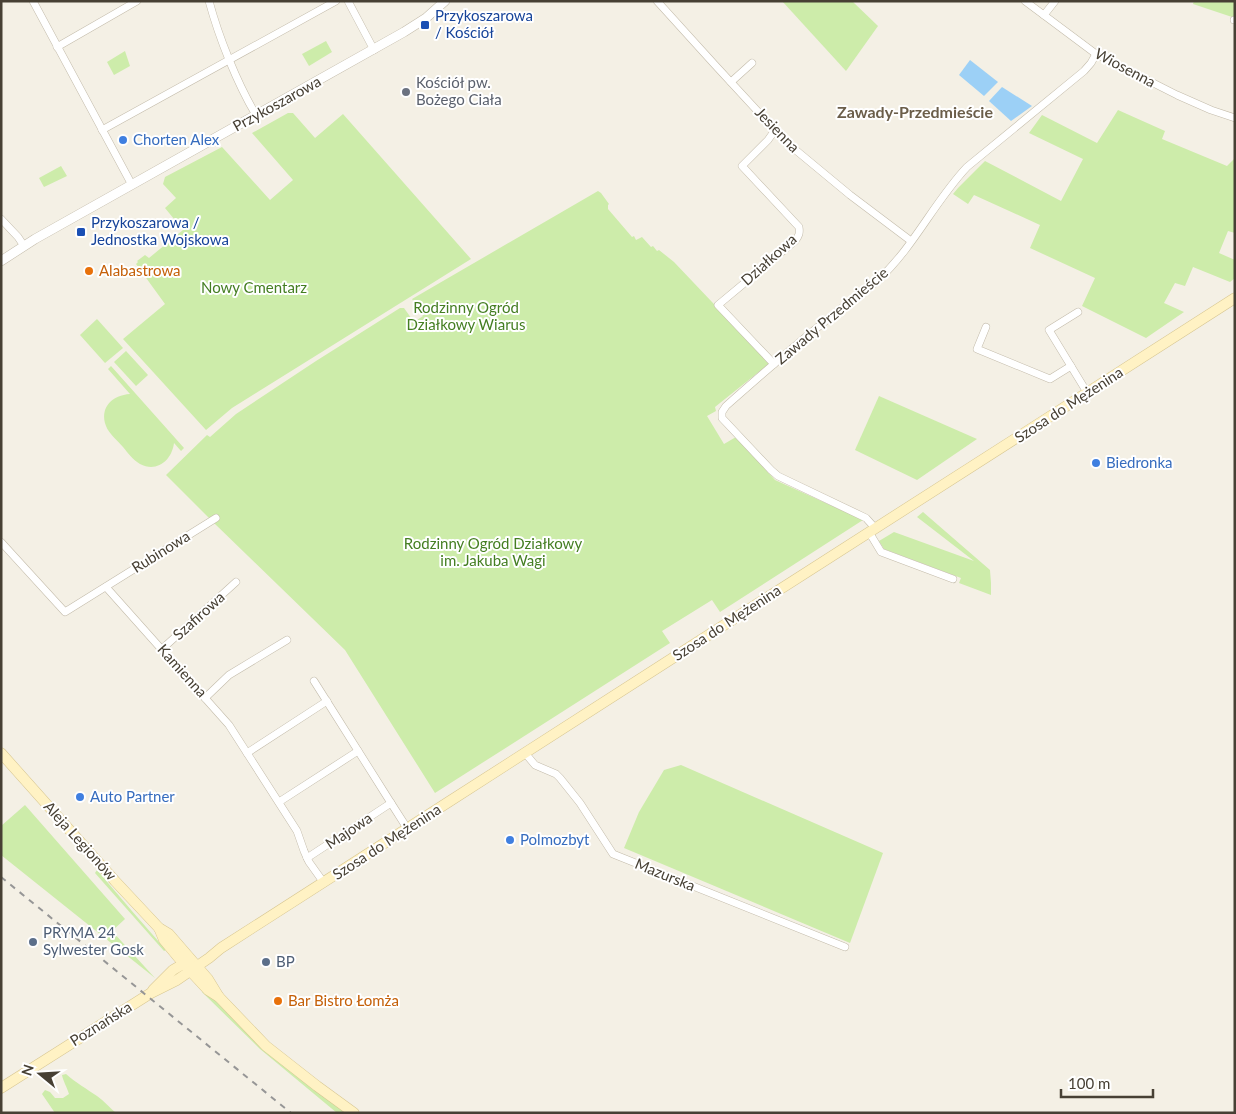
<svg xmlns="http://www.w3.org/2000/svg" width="1236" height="1114" font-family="Lato,sans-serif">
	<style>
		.green { fill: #cdecaa }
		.water { fill: #9cd0f6 }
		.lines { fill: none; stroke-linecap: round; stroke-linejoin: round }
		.minor-casing { stroke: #c3bbaa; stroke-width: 8 }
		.tertiary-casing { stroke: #c3bbaa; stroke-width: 10 }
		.secondary-casing { stroke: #d7c691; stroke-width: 11 }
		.minor { stroke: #fff; stroke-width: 7 }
		.tertiary { stroke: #fff; stroke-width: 9 }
		.secondary { stroke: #fff2c4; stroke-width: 10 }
		.rail { stroke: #969696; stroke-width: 2; stroke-dasharray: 6 6; stroke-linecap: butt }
		.transit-dot { fill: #1a4fb4; stroke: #fff; stroke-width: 2 }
		.worship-dot { fill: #6b7280; stroke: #fff; stroke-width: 2 }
		.shop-dot { fill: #3f7fe0; stroke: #fff; stroke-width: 2 }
		.food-dot { fill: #e8710a; stroke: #fff; stroke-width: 2 }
		.service-dot { fill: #5c6f8a; stroke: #fff; stroke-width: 2 }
		.labels { text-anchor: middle; stroke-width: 4; stroke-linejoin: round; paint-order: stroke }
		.transit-label { font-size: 15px; fill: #164399; stroke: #fff; text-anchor: start }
		.street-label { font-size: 15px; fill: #474034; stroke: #fff }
		.worship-label { font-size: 15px; fill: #5b616d; stroke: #fff; text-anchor: start }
		.shop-label { font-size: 15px; fill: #366cbe; stroke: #fff; text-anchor: start }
		.food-label { font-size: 15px; fill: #c56008; stroke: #fff; text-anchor: start }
		.park-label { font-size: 15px; fill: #447e22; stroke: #fff }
		.service-label { font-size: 15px; fill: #4e5e75; stroke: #fff; text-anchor: start }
		.neighbourhood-label { font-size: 16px; font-weight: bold; fill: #6b5e4a; stroke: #fff }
	</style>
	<rect width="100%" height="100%" fill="#f4f0e5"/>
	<g class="green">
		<polygon points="782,1 852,1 878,26 846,71"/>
		<polygon points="1194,1 1235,1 1235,18 1193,4"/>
		<polygon points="326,41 332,52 309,66 302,54"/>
		<polygon points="125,51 130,66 114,75 107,62"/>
		<polygon points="1118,110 1165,131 1162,139 1227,166 1235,158 1235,233 1228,231 1219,253 1235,260 1235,278 1230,282 1193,267 1185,286 1175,283 1164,303 1184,312 1146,338 1082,306 1095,278 1030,248 1040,225 974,195 968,204 953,194 958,188 985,161 1061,201 1083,159 1029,133 1042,115 1097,143"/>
		<polygon points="288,113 293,113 315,138 343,114 471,259 232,408 206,430 123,339 165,304 136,264 138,262 137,261 145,255 149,258 183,230 165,208 176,198 163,184 165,177 222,147 270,200 293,180 252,133"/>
		<polygon points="61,166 67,176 44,187 39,178"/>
		<polygon points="598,191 601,193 609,204 608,205 608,209 632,237 634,236 636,240 642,237 651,247 653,246 657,251 659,250 674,262 770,363 715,407 716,411 707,416 724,444 736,437 775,480 863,520 720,612 712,600 662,631 670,643 435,793 345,650 215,524 166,475 207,435 210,437 236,414 316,361 400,308 404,308 414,322 423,316 412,299"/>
		<polygon points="97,319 123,348 105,363 80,335"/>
		<polygon points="126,351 148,375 136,386 114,362"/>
		<path d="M111,366L184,448L181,451L174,443C172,460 157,473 140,464C133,460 128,453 123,447C118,441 109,434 106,426C99,407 113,395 130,394L108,369Z"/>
		<polygon points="879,396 977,439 917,480 855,450"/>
		<polygon points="923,512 990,570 991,583 991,595 959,583 961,578 884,549 879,541 894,532 974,561 917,517"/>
		<polygon points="681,765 883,853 850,943 624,848 639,812 664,770"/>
		<polygon points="25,805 125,919 112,931 155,978 1,855 1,826"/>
		<path d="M97,870C120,897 143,924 166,950L164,951L110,890L95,873Z"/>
		<polygon points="203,988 238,1024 262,1047 346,1113 337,1113 260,1049 202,992"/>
		<path d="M66,1074C76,1083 87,1089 97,1096C104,1101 110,1108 116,1113H55L42,1094L45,1090L50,1092L55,1098H63L69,1094C67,1087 63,1081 62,1075Z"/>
	</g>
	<g class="water">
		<polygon points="970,60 998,82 984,96 959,75"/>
		<polygon points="1002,87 1032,106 1011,121 989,101"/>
	</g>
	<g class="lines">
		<defs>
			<g id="minor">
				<polyline points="33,1 132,185"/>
				<path d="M209,1C219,38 237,83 256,115"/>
				<polyline points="348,1 374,50"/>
				<polyline points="657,1 715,65 786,142 850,195 911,241"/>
				<polyline points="1025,1 1096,54 1177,95 1211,110 1235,118"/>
				<polyline points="1044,15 1055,1"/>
				<polyline points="1234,20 1235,20"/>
				<polyline points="57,47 137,1"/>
				<polyline points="731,82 752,63"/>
				<polyline points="102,130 336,1"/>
				<polyline points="1,219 18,237 24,246"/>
				<polyline points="1078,312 1049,330 1088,394"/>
				<polyline points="986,327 977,349 1050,379 1071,366"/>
				<path d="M774,364L718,305L795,241C799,236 800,233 799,227L742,166L768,140L775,130"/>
				<path d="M875,528L866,518L778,476L771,470L722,418V412L726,406C761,375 796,344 833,315C847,303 864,293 878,280C914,247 934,202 967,167L1084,71L1091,63L1096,54"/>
				<polyline points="869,532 881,552 953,579"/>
				<polyline points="1,542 65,612 216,518"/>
				<polyline points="106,587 229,725 297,831 304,851 309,862 324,883"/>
				<polyline points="162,649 236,582"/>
				<polyline points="314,681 391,803 407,828"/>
				<polyline points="205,698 229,675 287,640"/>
				<polyline points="247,753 327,701"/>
				<polyline points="525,753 535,765 556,774 560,778 580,803 613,854 845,947"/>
				<polyline points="279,802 358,751"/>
				<polyline points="307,858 391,803"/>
			</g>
			<polyline id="tertiary" points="1,261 35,239 404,32 426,18 445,1"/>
			<g id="secondary">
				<polyline points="1,753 115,881 159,928 169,934 208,979 219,997"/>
				<polyline points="159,928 164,940 183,963 208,990 219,997 266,1046 317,1086 354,1113"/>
				<polyline points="153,990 173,970 190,960"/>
				<path d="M1,1088L151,993L177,980L209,958L221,948C374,851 526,751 679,654C864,535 1050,418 1235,298"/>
			</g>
		</defs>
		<use href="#minor" class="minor-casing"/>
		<use href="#tertiary" class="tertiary-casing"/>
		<use href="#secondary" class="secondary-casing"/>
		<use href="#minor" class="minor"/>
		<use href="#tertiary" class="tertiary"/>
		<use href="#secondary" class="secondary"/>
		<polyline class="rail" points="1,877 291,1113"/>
	</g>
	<g class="transit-dot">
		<rect x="420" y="20" width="10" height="10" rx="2.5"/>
		<rect x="76" y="227" width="10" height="10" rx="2.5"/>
	</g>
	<circle class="worship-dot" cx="406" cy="92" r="5"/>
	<g class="shop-dot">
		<circle cx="123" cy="140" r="5"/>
		<circle cx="1096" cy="463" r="5"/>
		<circle cx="80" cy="797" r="5"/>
		<circle cx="510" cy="840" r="5"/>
	</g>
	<g class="food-dot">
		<circle cx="89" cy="271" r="5"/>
		<circle cx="278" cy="1001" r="5"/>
	</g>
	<g class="service-dot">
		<circle cx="33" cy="942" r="5"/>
		<circle cx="266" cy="962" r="5"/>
	</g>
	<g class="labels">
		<g class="transit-label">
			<text x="435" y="21">Przykoszarowa<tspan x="435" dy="17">/ Kościół</tspan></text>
			<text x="91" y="228">Przykoszarowa /<tspan x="91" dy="17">Jednostka Wojskowa</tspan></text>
		</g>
		<g class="street-label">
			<text transform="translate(1125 68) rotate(28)" y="5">Wiosenna</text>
			<text transform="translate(277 104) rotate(-29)" y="5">Przykoszarowa</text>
			<text transform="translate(777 130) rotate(46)" y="5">Jesienna</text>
			<text transform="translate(769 260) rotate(-42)" y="5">Działkowa</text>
			<text transform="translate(832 316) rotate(-40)" y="5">Zawady Przedmieście</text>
			<text transform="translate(1069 405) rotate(-33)" y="5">Szosa do Mężenina</text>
			<text transform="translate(161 552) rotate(-32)" y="5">Rubinowa</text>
			<text transform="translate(199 616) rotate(-42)" y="5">Szafirowa</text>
			<text transform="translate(727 623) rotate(-33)" y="5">Szosa do Mężenina</text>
			<text transform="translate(182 671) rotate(48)" y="5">Kamienna</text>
			<text transform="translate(349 831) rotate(-34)" y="5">Majowa</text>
			<text transform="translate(80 841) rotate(48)" y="5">Aleja Legionów</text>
			<text transform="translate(387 842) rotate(-33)" y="5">Szosa do Mężenina</text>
			<text transform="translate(665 875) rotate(22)" y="5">Mazurska</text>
			<text transform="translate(101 1024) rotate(-32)" y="5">Poznańska</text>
		</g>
		<g class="worship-label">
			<text x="416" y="88">Kościół pw.<tspan x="416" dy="17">Bożego Ciała</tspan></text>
		</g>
		<g class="shop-label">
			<text x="133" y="145">Chorten Alex</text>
			<text x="1106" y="468">Biedronka</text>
			<text x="90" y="802">Auto Partner</text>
			<text x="520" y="845">Polmozbyt</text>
		</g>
		<g class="food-label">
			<text x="99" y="276">Alabastrowa</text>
			<text x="288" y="1006">Bar Bistro Łomża</text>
		</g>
		<g class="park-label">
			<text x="254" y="293">Nowy Cmentarz</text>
			<text x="466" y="313">Rodzinny Ogród<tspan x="466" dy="17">Działkowy Wiarus</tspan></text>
			<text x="493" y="549">Rodzinny Ogród Działkowy<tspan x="493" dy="17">im. Jakuba Wagi</tspan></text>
		</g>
		<g class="service-label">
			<text x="43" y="938">PRYMA 24<tspan x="43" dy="17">Sylwester Gosk</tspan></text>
			<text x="276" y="967">BP</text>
		</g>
		<g class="neighbourhood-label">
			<text x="915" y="118">Zawady-Przedmieście</text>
		</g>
	</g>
	<rect width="1236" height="1114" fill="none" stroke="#474034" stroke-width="5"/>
	<g transform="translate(40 1074) rotate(288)" stroke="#ffffff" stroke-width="4" paint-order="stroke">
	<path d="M0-4L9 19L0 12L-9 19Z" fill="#474034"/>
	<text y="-8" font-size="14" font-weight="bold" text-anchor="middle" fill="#474034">N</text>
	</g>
	<path d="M1061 1089v8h92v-8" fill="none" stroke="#474034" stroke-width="2.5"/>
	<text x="1068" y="1089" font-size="15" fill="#474034" stroke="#ffffff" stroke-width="4" paint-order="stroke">100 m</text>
</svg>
